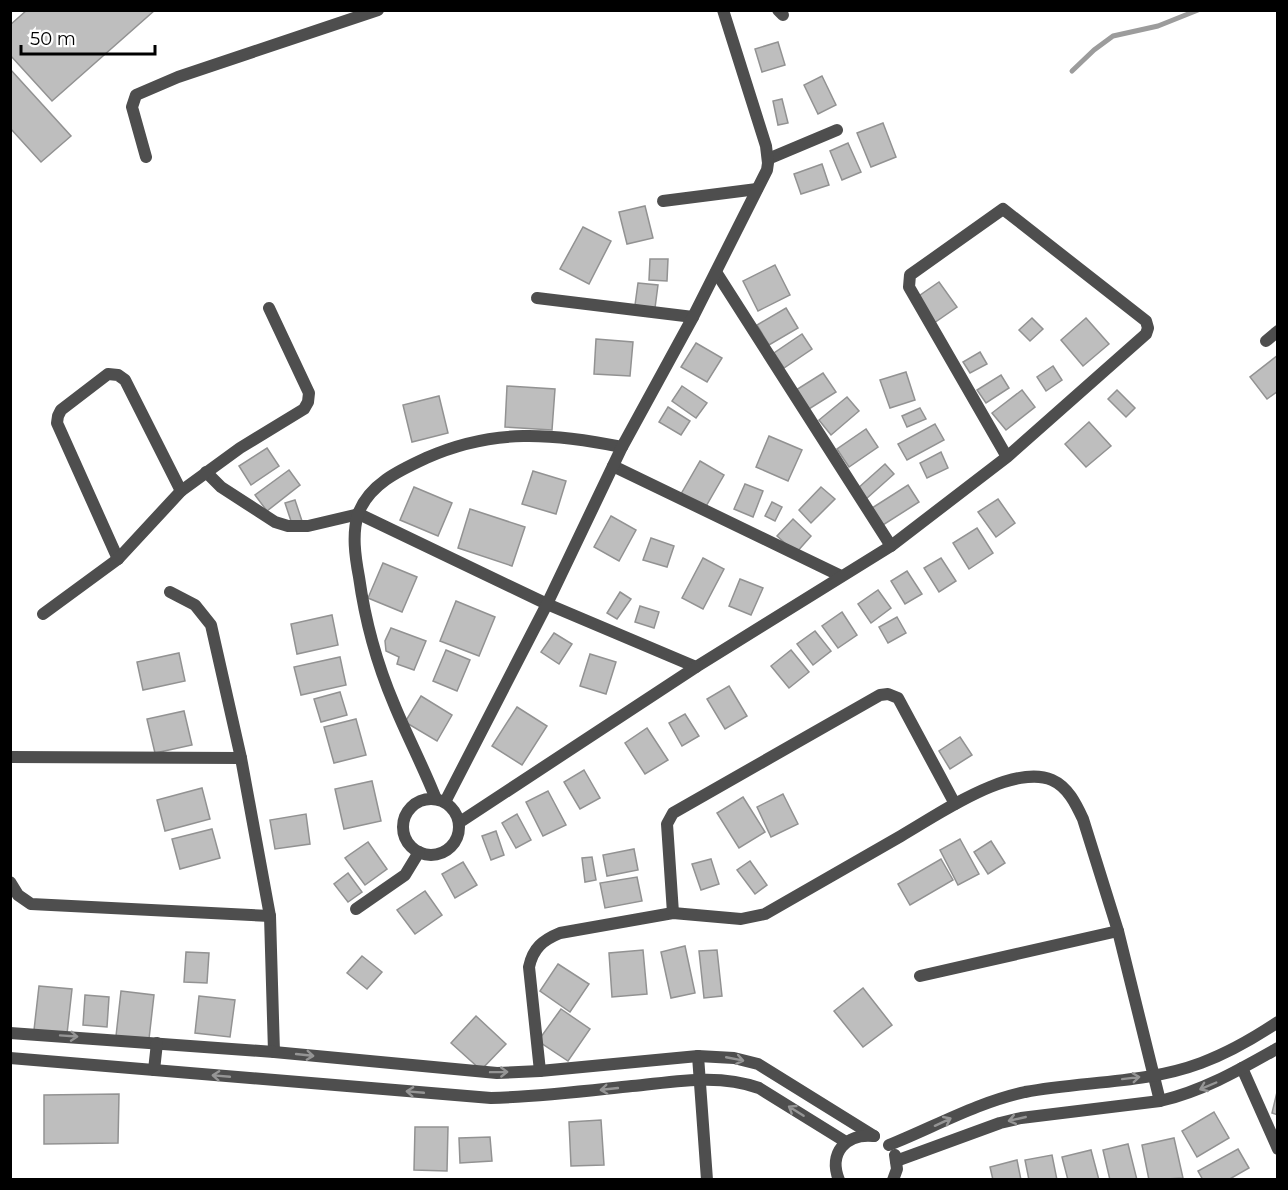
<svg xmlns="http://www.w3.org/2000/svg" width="1288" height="1190" font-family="Montserrat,sans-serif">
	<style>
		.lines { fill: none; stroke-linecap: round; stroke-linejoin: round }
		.stream { stroke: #9c9c9c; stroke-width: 5 }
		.building { fill: #bebebe; stroke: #929292; stroke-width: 1.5 }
		.minor { stroke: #4e4e4e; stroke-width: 12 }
		.tertiary { stroke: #4e4e4e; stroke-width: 12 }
		.oneway { stroke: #959595 }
	</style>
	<rect width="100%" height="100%" fill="#fff"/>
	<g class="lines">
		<polyline class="stream" points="1072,71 1094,50 1113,36 1158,26 1198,10"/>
	</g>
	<g class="building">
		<polygon points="27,10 155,10 52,101 10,55 10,25"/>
		<polygon points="778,42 785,65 762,72 755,49"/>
		<polygon points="10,69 71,136 41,162 10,128"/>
		<polygon points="822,76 836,105 818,114 804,85"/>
		<polygon points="782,99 788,123 778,125 773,101"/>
		<polygon points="883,123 896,157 871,167 857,133"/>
		<polygon points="848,143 861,172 842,180 830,151"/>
		<polygon points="822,164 829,185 801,194 794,174"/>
		<polygon points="645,206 653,238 627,244 619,212"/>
		<polygon points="583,227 611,241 589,284 560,269"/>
		<polygon points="650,259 668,259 667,281 649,280"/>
		<polygon points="775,265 790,295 758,311 743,281"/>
		<polygon points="939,282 957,307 934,323 916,298"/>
		<polygon points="638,283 658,285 655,308 635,305"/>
		<polygon points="786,308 798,328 769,345 757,325"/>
		<polygon points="1032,318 1043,329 1030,341 1019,330"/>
		<polygon points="1086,318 1109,344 1083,366 1061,340"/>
		<polygon points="802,334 812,349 784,368 774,353"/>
		<polygon points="596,339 633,342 630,376 594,374"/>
		<polygon points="696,343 722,358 707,382 681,367"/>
		<polygon points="980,352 987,364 970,373 963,362"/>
		<polygon points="1278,355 1278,391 1267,399 1250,377"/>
		<polygon points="1053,366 1062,380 1046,391 1037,377"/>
		<polygon points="906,372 915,400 890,408 880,380"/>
		<polygon points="823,373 836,392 809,409 796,390"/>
		<polygon points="1001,375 1009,388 986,403 977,390"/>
		<polygon points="507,386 555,389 552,430 505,427"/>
		<polygon points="682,386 707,403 696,418 672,401"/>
		<polygon points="1022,390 1035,407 1006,430 992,413"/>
		<polygon points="1117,390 1135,408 1126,417 1108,399"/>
		<polygon points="439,396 448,433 412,442 403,405"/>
		<polygon points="847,397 859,411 831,435 819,420"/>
		<polygon points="668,407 690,421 681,435 659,422"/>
		<polygon points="920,408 926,419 907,427 902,416"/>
		<polygon points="1089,422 1111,446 1086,467 1065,444"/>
		<polygon points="935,424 944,440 907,460 898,444"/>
		<polygon points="866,429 878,447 849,467 837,449"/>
		<polygon points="769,436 802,450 788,481 756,467"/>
		<polygon points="267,448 279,466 251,485 239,466"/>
		<polygon points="941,452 948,468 927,478 920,463"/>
		<polygon points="700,461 724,475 705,508 681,494"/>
		<polygon points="885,464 894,474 866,499 857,489"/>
		<polygon points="289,470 300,485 267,511 255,495"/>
		<polygon points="533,471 566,481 556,514 522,504"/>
		<polygon points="745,484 763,491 753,517 734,509"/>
		<polygon points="908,485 919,502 883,525 872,508"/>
		<polygon points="414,487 452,503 438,536 400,520"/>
		<polygon points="821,487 835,499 811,523 799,510"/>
		<polygon points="998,499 1015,523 996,537 978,512"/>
		<polygon points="295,500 302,521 292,524 285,503"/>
		<polygon points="772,502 782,507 775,521 765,516"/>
		<polygon points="470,509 525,527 512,566 458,548"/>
		<polygon points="611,516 636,530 619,561 594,547"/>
		<polygon points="793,519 811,536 796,553 777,536"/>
		<polygon points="977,528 993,553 969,569 953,543"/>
		<polygon points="651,538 674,546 667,567 643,560"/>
		<polygon points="703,558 724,569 703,609 682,598"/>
		<polygon points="941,558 956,581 939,592 924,568"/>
		<polygon points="383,563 417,577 402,612 368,598"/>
		<polygon points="907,571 922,594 905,604 891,581"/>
		<polygon points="740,579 763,588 751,615 729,606"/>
		<polygon points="878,590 891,608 871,623 858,604"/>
		<polygon points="620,592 631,599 617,619 607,613"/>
		<polygon points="456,601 495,617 479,656 440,641"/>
		<polygon points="640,606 659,612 654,628 635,622"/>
		<polygon points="842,612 857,635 838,648 822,626"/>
		<polygon points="332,615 338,645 297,654 291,624"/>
		<polygon points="897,617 906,633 888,643 879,627"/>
		<polygon points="391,628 426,641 414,670 397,664 399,657 386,651 385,641"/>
		<polygon points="815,631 831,651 813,665 797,644"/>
		<polygon points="554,633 572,644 559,664 541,652"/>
		<polygon points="446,650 470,660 457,691 433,681"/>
		<polygon points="791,650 809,672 789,688 771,666"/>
		<polygon points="179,653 185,681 143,690 137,662"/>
		<polygon points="590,654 616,662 606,694 580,686"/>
		<polygon points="340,657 346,685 301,695 294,667"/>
		<polygon points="729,686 747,716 725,729 707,699"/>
		<polygon points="340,692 347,715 321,722 314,699"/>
		<polygon points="421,696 452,715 437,741 405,722"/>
		<polygon points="517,707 547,726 522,765 492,746"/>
		<polygon points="184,711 192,745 155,753 147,719"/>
		<polygon points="685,714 699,736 682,746 669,723"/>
		<polygon points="356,719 366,755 334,763 324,727"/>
		<polygon points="647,728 668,760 645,774 625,743"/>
		<polygon points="960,737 972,755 950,769 939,751"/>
		<polygon points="584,770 600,798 580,809 564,782"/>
		<polygon points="372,781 381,821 344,829 335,789"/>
		<polygon points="202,788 210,819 165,831 157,800"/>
		<polygon points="548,791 566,825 543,836 526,802"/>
		<polygon points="783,794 798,824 771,837 757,807"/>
		<polygon points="743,797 765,832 739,848 717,813"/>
		<polygon points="306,814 310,844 275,849 270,820"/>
		<polygon points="517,814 531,840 516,848 502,823"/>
		<polygon points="212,829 220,858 180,869 172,839"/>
		<polygon points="496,831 504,855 491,860 482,836"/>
		<polygon points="960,839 979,874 958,885 940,850"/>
		<polygon points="991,841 1005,863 988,874 974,852"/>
		<polygon points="368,842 387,869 365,885 345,858"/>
		<polygon points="634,849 638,870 607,876 603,855"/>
		<polygon points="592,857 596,880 585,882 582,858"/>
		<polygon points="711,859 719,884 701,890 692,864"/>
		<polygon points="941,859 953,880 910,905 898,884"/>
		<polygon points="750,861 767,885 755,894 737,870"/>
		<polygon points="463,862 477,885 455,898 442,874"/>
		<polygon points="348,873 362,892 348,902 334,884"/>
		<polygon points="637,877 642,901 605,908 600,883"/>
		<polygon points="425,891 442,915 415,934 397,910"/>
		<polygon points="685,946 695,993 671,998 661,952"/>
		<polygon points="643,950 647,994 612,997 609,953"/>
		<polygon points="717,950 722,996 704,998 699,951"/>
		<polygon points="186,952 209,953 207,983 184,982"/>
		<polygon points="362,956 382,972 367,989 347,973"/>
		<polygon points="558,964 589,984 570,1012 540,991"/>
		<polygon points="39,986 72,989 67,1034 34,1030"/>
		<polygon points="863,988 892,1025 863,1047 834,1011"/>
		<polygon points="121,991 154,995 149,1039 116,1036"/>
		<polygon points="85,995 109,997 107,1027 83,1025"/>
		<polygon points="199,996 235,1000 230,1037 195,1033"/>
		<polygon points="561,1009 590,1029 568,1061 538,1041"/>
		<polygon points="476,1016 506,1044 481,1070 451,1043"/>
		<polygon points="1278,1088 1278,1115 1272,1113"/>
		<polygon points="119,1094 118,1143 44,1144 44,1095"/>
		<polygon points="1214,1112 1229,1138 1197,1157 1182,1131"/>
		<polygon points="601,1120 604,1165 571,1166 569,1122"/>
		<polygon points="415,1127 448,1127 447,1171 414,1170"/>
		<polygon points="490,1137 492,1161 460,1163 459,1138"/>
		<polygon points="1174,1138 1183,1178 1149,1180 1142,1145"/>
		<polygon points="1128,1144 1137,1180 1110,1180 1103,1150"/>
		<polygon points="1238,1149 1249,1168 1228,1180 1203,1180 1198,1171"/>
		<polygon points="1091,1150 1099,1180 1068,1180 1062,1157"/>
		<polygon points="1052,1155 1057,1180 1029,1180 1025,1160"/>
		<polygon points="1017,1160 1021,1180 993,1180 990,1167"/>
	</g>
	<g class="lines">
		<g class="minor">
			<polyline points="778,10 783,15"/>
			<polyline points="146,157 132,107 136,95 178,77 378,10"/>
			<polyline points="768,159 837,130"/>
			<polyline points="663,201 757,189"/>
			<polyline points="716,272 891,546"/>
			<polyline points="537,298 693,317"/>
			<polyline points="1266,341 1278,331"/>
			<polyline points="613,466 841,576"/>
			<polyline points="206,472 221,487 275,522 288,526 308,526 359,514 547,604 696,667"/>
			<polyline points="118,559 57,423 58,416 61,410 108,374 118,375 125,380 181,491"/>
			<polyline points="170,592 195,605 211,625 241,758 270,916 274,1052"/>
			<polyline points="43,614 118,559 181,491 240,448 304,409 308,402 309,393 269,308"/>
			<polyline points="10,757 241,758"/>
			<circle cx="431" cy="827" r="28"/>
			<path d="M436,799C423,766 407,736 394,704C377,664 365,620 359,577C355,556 352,534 358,514C369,484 400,470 426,458C493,428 553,433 622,447"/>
			<polyline points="445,802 547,604 622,447 693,317 767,170 768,163 766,146 723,10"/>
			<polyline points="460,822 696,667 891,546 1007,457 1146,334 1148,328 1146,321 1003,209 910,275 909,287 1007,457"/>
			<polyline points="10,882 18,895 31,904 270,916"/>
			<polyline points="356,909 405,875 419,852"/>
			<polyline points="673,913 667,824 673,813 880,695 888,694 898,698 955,804"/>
			<polyline points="920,976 1118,931"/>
			<polyline points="698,1056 707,1180"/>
			<polyline points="1242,1068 1278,1149"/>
			<path d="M540,1071L529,967C533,948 543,940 560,933L673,913L741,919L765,914C810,888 856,862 901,836C930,819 958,800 990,787C1007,780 1034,772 1052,780C1068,787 1076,804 1083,819L1118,931L1160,1101"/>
		</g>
		<g class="tertiary">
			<polyline points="10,1033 274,1052 497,1073 540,1071 698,1056 734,1058 758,1064 874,1136"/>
			<path d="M10,1058L491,1098C538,1097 585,1091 632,1086C674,1082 718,1073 759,1088L846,1142"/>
			<polyline points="154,1070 157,1043"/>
			<path d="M889,1145C934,1127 978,1102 1025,1092C1083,1081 1145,1084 1201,1063C1228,1053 1254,1038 1278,1022"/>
			<path d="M896,1161L1000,1123L1021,1118L1160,1101C1203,1091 1239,1070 1278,1048"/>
			<path d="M839,1180C828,1153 846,1133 874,1136"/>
			<polyline points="893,1180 897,1169 895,1155"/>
		</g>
	</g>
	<defs><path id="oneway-shaft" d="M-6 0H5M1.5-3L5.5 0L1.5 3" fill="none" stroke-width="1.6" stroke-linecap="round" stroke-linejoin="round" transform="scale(1.5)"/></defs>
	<g class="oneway">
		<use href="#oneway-shaft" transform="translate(69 1036) rotate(4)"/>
		<use href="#oneway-shaft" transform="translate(305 1055) rotate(6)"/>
		<use href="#oneway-shaft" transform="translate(735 1059) rotate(11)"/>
		<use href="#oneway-shaft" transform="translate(499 1072) rotate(-1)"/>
		<use href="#oneway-shaft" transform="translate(221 1076) rotate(-175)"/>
		<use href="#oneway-shaft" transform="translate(1131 1078) rotate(-7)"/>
		<use href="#oneway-shaft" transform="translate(1208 1086) rotate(157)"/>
		<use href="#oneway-shaft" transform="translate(609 1089) rotate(174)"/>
		<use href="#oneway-shaft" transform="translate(415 1092) rotate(-175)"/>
		<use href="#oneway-shaft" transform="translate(796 1111) rotate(-148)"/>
		<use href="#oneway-shaft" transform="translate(1017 1119) rotate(167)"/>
		<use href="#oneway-shaft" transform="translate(943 1122) rotate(-25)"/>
	</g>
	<rect width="1288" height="1190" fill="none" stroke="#000000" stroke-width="24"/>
	<path d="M21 45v9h134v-9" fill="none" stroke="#000000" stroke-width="3"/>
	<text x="30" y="45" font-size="18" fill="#000000" stroke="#ffffff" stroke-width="4.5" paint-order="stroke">50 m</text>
</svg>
